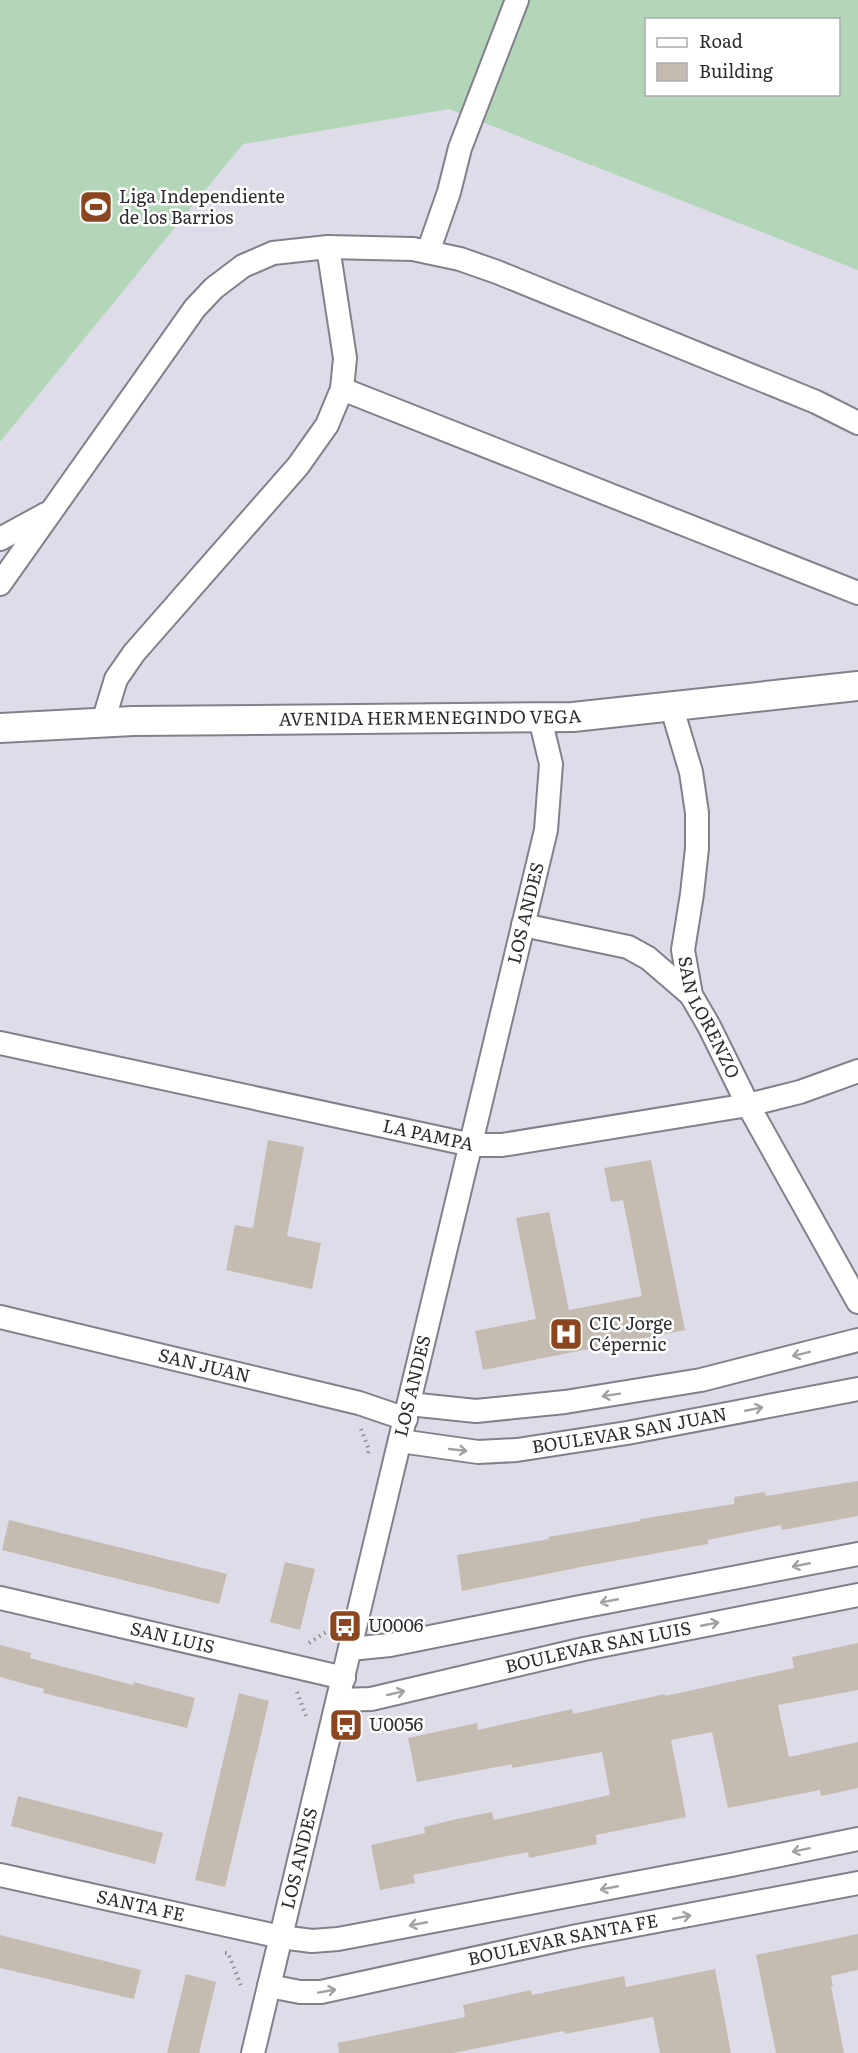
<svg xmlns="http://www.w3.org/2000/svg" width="858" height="2053" font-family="Literata,serif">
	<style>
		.grass { fill: #b3d6b9; fill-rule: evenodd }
		.building { fill: #c5bcb1 }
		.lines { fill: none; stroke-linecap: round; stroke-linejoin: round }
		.minor-casing { stroke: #837f8b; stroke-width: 26 }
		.tertiary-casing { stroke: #837f8b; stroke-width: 32 }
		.path { stroke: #8e8b95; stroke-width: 4; stroke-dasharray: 1.5 4.5; stroke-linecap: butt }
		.minor { stroke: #fff; stroke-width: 22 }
		.tertiary { stroke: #fff; stroke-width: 28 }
		.oneway { stroke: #a1a0a2 }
		.labels { text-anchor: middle; stroke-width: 5; stroke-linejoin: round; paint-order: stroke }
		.poi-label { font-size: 18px; fill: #2e2c31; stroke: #fff; text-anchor: start }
		.street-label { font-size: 18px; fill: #2e2c31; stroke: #fff }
	</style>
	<rect width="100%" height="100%" fill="#dfdce9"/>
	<path class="grass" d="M0,0H858V270L449,109L243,144L0,442ZM646,20H838V94H646Z"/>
	<g class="building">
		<polygon points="268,1140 304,1147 287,1236 321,1243 312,1289 226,1270 235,1225 253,1228"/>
		<polygon points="651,1160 685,1330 483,1370 475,1331 536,1319 516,1218 549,1212 569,1310 642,1296 623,1200 611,1202 604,1168"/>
		<polygon points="858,1481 858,1516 782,1530 781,1525 708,1540 708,1544 586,1566 462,1591 457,1555 549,1539 548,1537 640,1521 640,1519 734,1504 734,1497 765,1492 766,1496"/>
		<polygon points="9,1520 227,1574 219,1604 2,1550"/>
		<polygon points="285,1562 315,1569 300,1630 270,1622"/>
		<polygon points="858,1643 858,1690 778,1705 789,1757 858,1742 858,1788 821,1796 820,1790 728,1808 712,1732 671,1740 686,1817 596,1835 597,1844 529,1858 528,1852 413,1875 415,1883 380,1890 371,1845 425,1833 424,1827 457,1819 492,1812 494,1820 610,1795 602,1752 512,1768 512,1764 417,1782 408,1738 477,1723 478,1730 572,1709 573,1714 665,1694 665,1696 794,1668 792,1657"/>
		<polygon points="0,1645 31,1653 30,1658 133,1685 134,1682 195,1698 187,1728 43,1693 44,1689 0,1677"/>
		<polygon points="239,1693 269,1701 225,1887 195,1880"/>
		<polygon points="18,1796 163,1833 155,1864 11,1826"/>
		<polygon points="858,1934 858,1970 831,1976 833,1986 831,1986 844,2053 776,2053 756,1955"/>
		<polygon points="0,1935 141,1970 134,1999 0,1968"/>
		<polygon points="715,1969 731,2053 660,2053 653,2017 565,2034 564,2031 453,2053 339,2053 338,2043 465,2017 463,2005 531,1990 532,1995 624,1976 626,1987"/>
		<polygon points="186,1974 216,1982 199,2053 167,2053"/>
	</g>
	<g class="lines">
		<defs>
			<g id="minor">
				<polyline points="428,252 449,192 460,148 517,0"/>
				<polyline points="342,389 858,593"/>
				<polyline points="0,539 46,514"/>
				<polyline points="0,584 195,308 214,288 243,266 273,253 328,247 413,249 460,259 497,272 816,402 858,423"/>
				<path id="s1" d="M671,705L691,772L697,813V848L692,894L683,950L691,995L709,1026L748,1105L858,1302"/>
				<polyline points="103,722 116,679 134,653 298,466 327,425 342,389 345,358 328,247"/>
				<polyline points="523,925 628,947 648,958 691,995"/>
				<path id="s2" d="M0,1043L472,1145H502L748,1105L800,1092L858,1071"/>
				<path id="s3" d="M0,1317L359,1403L406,1419"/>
				<polyline points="409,1404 476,1411 565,1402 701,1380 858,1340"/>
				<path id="s4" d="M400,1441L478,1452L517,1450L627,1433L858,1389"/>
				<path id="s5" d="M0,1598L344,1678"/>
				<polyline points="350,1649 390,1645 575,1608 858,1554"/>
				<path id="s6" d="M338,1700L371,1699L584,1649L858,1595"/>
				<path id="s7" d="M0,1875L281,1937L312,1941L338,1939L731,1865L858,1839"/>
				<path id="s8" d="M269,1986L300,1992H321L577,1936L858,1883"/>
				<path id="s9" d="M253,2053L546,830L551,764L540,718"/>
			</g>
			<g id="tertiary">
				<path id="s10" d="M0,728L133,721L573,717L858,686"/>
			</g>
		</defs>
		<use href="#minor" class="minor-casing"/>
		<use href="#tertiary" class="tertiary-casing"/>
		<g class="path">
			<polyline points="361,1429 369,1450 368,1453"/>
			<polyline points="309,1643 326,1632 326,1630"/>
			<polyline points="297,1692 306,1716"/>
			<polyline points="225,1953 228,1953 242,1988"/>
		</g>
		<use href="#minor" class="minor"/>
		<use href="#tertiary" class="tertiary"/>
	</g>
	<defs><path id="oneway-shaft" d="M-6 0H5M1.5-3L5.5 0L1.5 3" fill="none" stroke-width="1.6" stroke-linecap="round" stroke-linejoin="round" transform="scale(1.5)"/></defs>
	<g class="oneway">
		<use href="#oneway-shaft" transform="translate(801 1354) rotate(166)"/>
		<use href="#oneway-shaft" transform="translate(611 1395) rotate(171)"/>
		<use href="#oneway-shaft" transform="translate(754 1409) rotate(-11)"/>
		<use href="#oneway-shaft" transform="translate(458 1450) rotate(6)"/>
		<use href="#oneway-shaft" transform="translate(801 1565) rotate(169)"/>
		<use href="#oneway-shaft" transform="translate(609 1601) rotate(169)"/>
		<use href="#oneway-shaft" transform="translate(710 1624) rotate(-11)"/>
		<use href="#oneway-shaft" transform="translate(396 1693) rotate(-13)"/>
		<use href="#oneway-shaft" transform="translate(801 1850) rotate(168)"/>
		<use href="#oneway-shaft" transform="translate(609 1888) rotate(169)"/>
		<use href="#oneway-shaft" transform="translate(682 1917) rotate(-11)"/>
		<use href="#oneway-shaft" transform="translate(418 1924) rotate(169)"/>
		<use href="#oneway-shaft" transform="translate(327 1991) rotate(-10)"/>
	</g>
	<defs>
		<symbol id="stadium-square" viewBox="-11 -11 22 22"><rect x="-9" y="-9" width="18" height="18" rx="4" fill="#8b451f" stroke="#fff"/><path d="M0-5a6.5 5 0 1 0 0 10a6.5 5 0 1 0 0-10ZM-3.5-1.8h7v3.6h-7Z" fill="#fff"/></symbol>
		<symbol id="hospital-square" viewBox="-11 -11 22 22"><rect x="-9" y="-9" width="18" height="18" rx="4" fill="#8b451f" stroke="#fff"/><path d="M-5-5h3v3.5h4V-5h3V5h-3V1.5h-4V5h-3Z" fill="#fff"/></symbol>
		<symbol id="bus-square" viewBox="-11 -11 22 22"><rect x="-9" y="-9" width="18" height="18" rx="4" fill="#8b451f" stroke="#fff"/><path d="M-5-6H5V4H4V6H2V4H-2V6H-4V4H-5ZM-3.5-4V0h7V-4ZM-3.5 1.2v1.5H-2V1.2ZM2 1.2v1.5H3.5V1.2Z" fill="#fff"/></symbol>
	</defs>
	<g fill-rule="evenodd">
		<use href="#stadium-square" x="77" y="188" width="38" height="38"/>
		<use href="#hospital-square" x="547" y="1315" width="38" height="38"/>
		<use href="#bus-square" x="326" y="1607" width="38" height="38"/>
		<use href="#bus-square" x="327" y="1706" width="38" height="38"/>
	</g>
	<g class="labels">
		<g class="poi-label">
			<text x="119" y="203">Liga Independiente<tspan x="119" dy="21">de los Barrios</tspan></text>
			<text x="589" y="1330">CIC Jorge<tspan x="589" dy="21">Cépernic</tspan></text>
			<text x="368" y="1632">U0006</text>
			<text x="369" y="1731">U0056</text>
		</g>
		<g class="street-label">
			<text dy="6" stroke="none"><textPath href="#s10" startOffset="430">AVENIDA HERMENEGINDO VEGA</textPath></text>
			<text dy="6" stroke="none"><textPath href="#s9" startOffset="1172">LOS ANDES</textPath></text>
			<text dy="6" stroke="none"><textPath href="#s1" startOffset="322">SAN LORENZO</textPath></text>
			<text dy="6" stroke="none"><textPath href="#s2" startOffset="438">LA PAMPA</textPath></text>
			<text dy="6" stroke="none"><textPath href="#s3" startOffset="210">SAN JUAN</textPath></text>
			<text dy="6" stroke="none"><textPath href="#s9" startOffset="686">LOS ANDES</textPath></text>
			<text dy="6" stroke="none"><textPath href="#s4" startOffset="232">BOULEVAR SAN JUAN</textPath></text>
			<text dy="6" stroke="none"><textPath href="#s5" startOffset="177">SAN LUIS</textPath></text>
			<text dy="6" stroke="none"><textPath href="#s6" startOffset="266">BOULEVAR SAN LUIS</textPath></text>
			<text dy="6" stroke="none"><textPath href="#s9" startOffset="200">LOS ANDES</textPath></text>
			<text dy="6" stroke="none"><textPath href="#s7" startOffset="144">SANTA FE</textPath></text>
			<text dy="6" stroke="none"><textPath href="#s8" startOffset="300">BOULEVAR SANTA FE</textPath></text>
		</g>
	</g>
	<rect x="645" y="18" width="195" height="78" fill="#ffffff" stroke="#ababad" stroke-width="1.5"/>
	<rect x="657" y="38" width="30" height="9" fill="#ffffff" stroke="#ababad" stroke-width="1.5"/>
	<text x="699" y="48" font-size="18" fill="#2e2c31">Road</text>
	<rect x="657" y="63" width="30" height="18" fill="#c5bcb1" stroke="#ababad" stroke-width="1.5"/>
	<text x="699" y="78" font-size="18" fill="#2e2c31">Building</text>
</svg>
